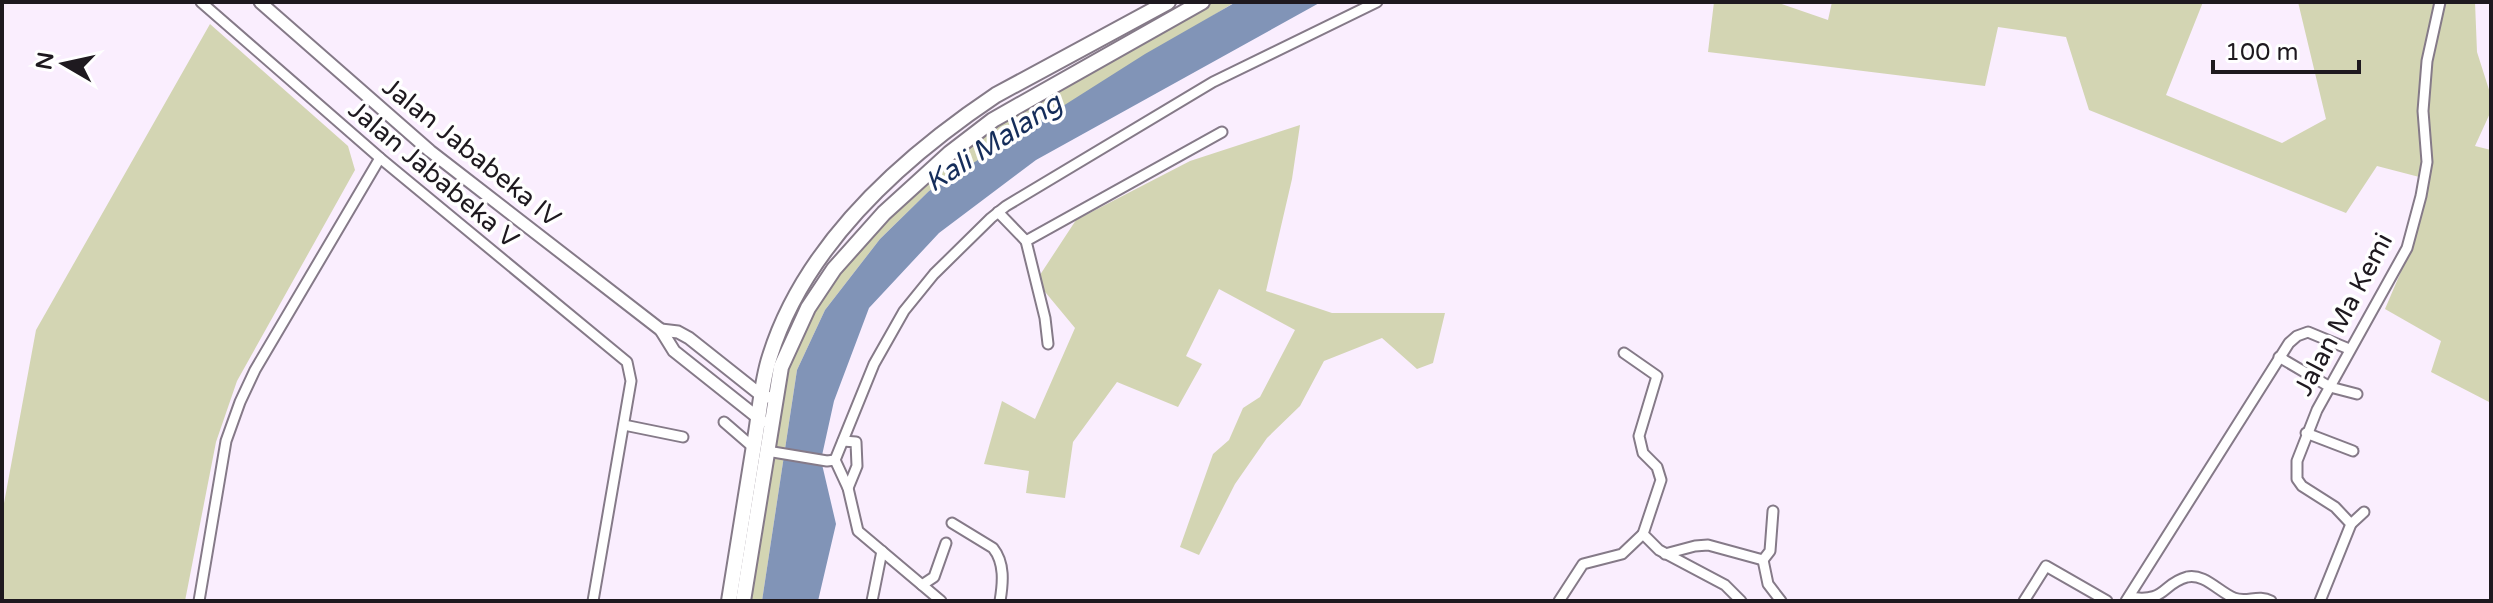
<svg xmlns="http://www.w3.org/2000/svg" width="2493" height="603" font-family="'Varela Round',sans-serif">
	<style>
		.green { fill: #d3d5b3 }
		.water { fill: #8194b7 }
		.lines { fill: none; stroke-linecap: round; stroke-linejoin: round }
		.minor-casing { stroke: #857a88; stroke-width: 13 }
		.tertiary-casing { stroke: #857a88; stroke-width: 15 }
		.primary-casing { stroke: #857a88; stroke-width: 18 }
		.minor { stroke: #fff; stroke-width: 9 }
		.tertiary { stroke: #fff; stroke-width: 11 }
		.primary { stroke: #fff; stroke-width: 14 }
		.labels { text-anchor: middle; stroke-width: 7; stroke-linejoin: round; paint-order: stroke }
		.street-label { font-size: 26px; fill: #1e191f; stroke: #fff }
		.water-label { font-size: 28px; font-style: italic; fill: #152d5a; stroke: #fff }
	</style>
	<rect width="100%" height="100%" fill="#faeefe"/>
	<g class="green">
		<polygon points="1202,2 1235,2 929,191 880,239 825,310 797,370 762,601 743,601 781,367 834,269 950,153"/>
		<polygon points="1714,2 1776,2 1828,20 1832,2 2203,2 2166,95 2282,143 2326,119 2298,2 2475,2 2477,52 2491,96 2491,111 2475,146 2491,150 2491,403 2431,372 2441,341 2385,309 2411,248 2427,179 2377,166 2346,213 2089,110 2066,37 1998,27 1985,86 1708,52"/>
		<polygon points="210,24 348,146 355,170 237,381 216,442 185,601 2,601 2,514 36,330"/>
		<polygon points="1300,125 1292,179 1266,291 1332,313 1445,313 1433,363 1417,369 1382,338 1324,361 1300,406 1267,438 1235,484 1199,555 1180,547 1213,454 1229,440 1243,408 1260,397 1295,330 1219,289 1186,356 1202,364 1178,407 1117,382 1073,442 1065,498 1026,493 1029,471 984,464 1002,401 1035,419 1075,328 1036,281 1076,220 1190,161"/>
	</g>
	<polygon class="water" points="1236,2 1321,2 1036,160 939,233 869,308 834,401 821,460 836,524 818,601 762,601 797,370 825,310 880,239 929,191 1145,54"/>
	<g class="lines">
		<defs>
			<g id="minor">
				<polyline points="201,2 380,158 627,362 631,381 593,601"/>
				<polyline points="998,212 1026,241"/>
				<polyline points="1048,344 1045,318 1026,241 1222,132"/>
				<polyline points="1624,353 1657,376 1639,436 1643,453 1657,467 1661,480 1643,534 1659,550 1725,585 1741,601"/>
				<polyline points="2279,357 2330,387 2357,394"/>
				<polyline points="724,422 754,448"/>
				<polyline points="624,425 683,437"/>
				<polyline points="2306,433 2353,451"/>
				<polyline points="843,441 856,442 857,466 848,488"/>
				<polyline points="767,451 827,461 835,460"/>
				<path d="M952,523L993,548C1005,563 1003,583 1000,601"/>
				<polyline points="2351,524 2335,507 2302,486 2297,479 2297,461 2317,410 2407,248 2421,196 2427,162 2423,111 2427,61 2440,2"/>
				<polyline points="1665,554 1695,546 1708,545 1763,560 1770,551 1773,511"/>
				<polyline points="1763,560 1768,584 1781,601"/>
				<polyline points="922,585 934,577 946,543"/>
				<path d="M2129,597C2167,603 2161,584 2187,577C2204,573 2219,592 2234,598C2247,603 2258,594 2271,601"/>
				<polyline points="199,601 226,441 240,402 255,370 380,158"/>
				<polyline points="872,601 882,551"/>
				<polyline points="941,601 858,531 848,488 835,460 874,364 904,311 934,274 991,218 1006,206 1213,82 1377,2"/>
				<polyline points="1559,601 1583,564 1622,554 1643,534"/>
				<polyline points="2024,601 2046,566 2107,601"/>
				<polyline points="2126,601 2289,343 2297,336 2308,332 2349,349"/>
				<polyline points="2320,601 2351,524 2364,512"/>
			</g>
			<g id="tertiary">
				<polyline points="260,2 430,151 661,330 674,351 762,421"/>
				<polyline points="661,330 678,332 689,338 762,396 767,397"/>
			</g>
			<g id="primary">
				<path d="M729,601C738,545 747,489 756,433C760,408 762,380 770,356C805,244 902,158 996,95L1168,2"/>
				<polyline points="743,601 781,367 808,308 834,269 884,213 950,153 993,120 1202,2"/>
			</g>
		</defs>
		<use href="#minor" class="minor-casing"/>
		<use href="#tertiary" class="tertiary-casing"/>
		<use href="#primary" class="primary-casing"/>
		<use href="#minor" class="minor"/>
		<use href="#tertiary" class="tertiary"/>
		<use href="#primary" class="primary"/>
	</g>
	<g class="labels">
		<g class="street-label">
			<text transform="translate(472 152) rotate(39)" y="9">Jalan Jababeka IV</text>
			<text transform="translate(434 174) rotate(40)" y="9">Jalan Jababeka V</text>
			<text transform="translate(2343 314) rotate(-62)" y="9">Jalan Ma Kemi</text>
		</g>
		<g class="water-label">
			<text transform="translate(993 142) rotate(-33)" y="10">Kali Malang</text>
		</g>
	</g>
	<rect width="2493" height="603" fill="none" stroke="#1e191f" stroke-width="8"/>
	<g transform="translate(64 64) rotate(279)" stroke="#ffffff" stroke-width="6" paint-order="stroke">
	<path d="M0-6L14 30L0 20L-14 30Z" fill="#1e191f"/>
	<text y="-12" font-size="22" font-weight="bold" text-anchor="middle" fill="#1e191f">N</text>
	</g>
	<path d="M2213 60v12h146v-12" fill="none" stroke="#1e191f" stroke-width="4"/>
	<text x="2225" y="60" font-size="24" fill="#1e191f" stroke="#ffffff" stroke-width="6" paint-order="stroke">100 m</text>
</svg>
